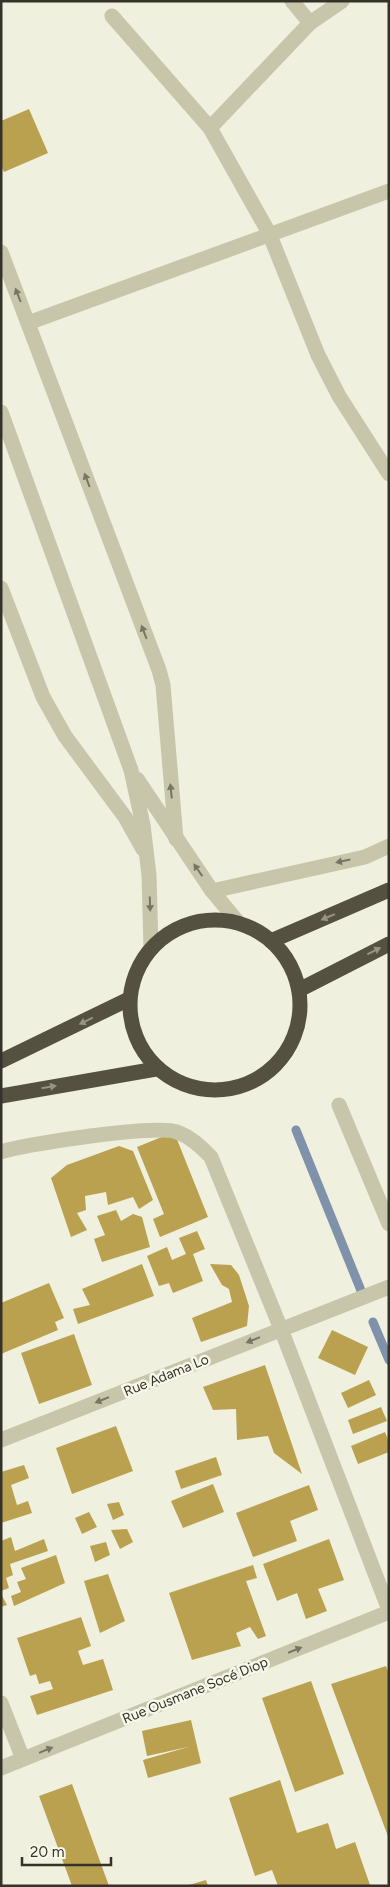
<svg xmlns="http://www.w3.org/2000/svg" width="390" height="1887" font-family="Figtree,sans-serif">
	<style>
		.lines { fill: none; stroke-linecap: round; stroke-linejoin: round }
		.stream { stroke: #7f92aa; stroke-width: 9 }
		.building { fill: #baa150 }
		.minor { stroke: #c7c6aa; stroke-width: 15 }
		.highway { stroke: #555141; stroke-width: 15 }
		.oneway { fill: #777563 }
		.oneway2 { fill: #969484 }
		.labels { text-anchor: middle; stroke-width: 5; stroke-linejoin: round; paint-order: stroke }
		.street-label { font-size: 14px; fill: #353329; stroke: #f7f8e9 }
	</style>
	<rect width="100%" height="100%" fill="#eff0dd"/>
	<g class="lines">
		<g class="stream">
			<polyline points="296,1130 362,1293"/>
			<polyline points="373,1322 389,1360"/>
		</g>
	</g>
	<g class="building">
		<polygon points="29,109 48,153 4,172 1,166 1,121"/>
		<polygon points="174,1132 208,1217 160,1237 153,1219 164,1214 137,1147"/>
		<polygon points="119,1146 133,1151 153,1200 139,1209 133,1197 108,1205 106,1192 85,1196 86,1210 77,1213 87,1230 71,1237 51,1178 67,1165"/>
		<polygon points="116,1210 121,1221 133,1214 142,1217 150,1247 102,1262 94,1239 105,1235 97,1216"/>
		<polygon points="197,1231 205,1249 193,1254 203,1281 173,1293 169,1283 159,1286 147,1256 167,1247 172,1260 186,1254 179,1238"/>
		<polygon points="142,1264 154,1296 78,1324 73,1309 90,1305 82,1289"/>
		<polygon points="210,1264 231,1265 239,1275 249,1306 247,1326 201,1342 192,1318 232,1302 229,1289 222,1285"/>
		<polygon points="49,1283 64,1318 55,1322 58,1330 1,1354 1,1303"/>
		<polygon points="332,1330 368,1347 355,1375 318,1358"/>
		<polygon points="74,1334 92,1385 39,1404 21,1353"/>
		<polygon points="265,1365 302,1474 274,1453 268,1436 237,1440 236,1409 213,1410 203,1387"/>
		<polygon points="369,1380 376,1395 348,1408 341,1393"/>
		<polygon points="381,1407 387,1421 353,1434 348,1420"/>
		<polygon points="116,1426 133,1471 72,1494 56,1448"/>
		<polygon points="385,1432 389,1442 389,1452 358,1464 351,1446"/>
		<polygon points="216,1457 222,1475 181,1489 175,1471"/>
		<polygon points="24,1465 29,1478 11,1485 17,1505 28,1501 32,1513 1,1523 1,1472"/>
		<polygon points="213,1484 224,1512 183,1528 171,1501"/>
		<polygon points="309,1485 318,1510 290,1521 297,1541 253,1557 236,1513"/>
		<polygon points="119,1502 124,1515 113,1520 107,1504"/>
		<polygon points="89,1512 97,1527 82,1534 75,1518"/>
		<polygon points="127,1529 133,1542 120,1549 111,1530"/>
		<polygon points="11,1537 15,1551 44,1539 48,1551 10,1564 13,1575 6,1578 9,1588 1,1591 1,1541"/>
		<polygon points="329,1539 344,1580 318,1589 327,1611 306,1619 297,1593 277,1601 263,1564"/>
		<polygon points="106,1542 110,1555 95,1562 90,1546"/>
		<polygon points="56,1555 65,1583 14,1606 11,1596 21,1592 17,1582 26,1579 21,1568"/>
		<polygon points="253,1565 257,1578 246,1581 266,1636 258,1639 250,1627 236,1633 241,1646 192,1660 169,1593"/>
		<polygon points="108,1574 125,1621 100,1633 84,1581"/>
		<polygon points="1,1594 7,1605 1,1607"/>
		<polygon points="81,1617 91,1646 78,1651 83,1665 103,1659 113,1690 37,1715 30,1696 53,1689 50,1681 39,1684 36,1674 30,1676 17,1638"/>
		<polygon points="386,1666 389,1674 389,1839 331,1684"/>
		<polygon points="311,1681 344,1774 295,1792 262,1698"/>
		<polygon points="191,1720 201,1763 148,1778 143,1760 188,1747 147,1756 142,1731"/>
		<polygon points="280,1780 297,1833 328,1823 336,1849 355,1842 370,1885 278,1886 272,1870 255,1876 229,1798"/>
		<polygon points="72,1784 109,1886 72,1886 39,1796"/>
		<polygon points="206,1880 208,1886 190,1886 189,1885"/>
	</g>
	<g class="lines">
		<g class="minor">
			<polyline points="292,1 310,23"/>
			<polyline points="112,16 210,128 269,233 318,355 339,396 389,474"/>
			<polyline points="210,128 310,23 342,1"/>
			<polyline points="1,252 159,670 163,685 176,839"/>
			<polyline points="28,323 389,191"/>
			<polyline points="1,412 131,770 143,825 149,875 151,948"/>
			<polyline points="1,588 43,697 65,736 125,817 143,849"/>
			<polyline points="137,779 212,891 238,922"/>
			<polyline points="212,891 365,857 389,846"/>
			<polyline points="339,1105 389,1224"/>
			<path d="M1,1152C24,1144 158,1124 177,1132C191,1137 201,1147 211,1157L281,1329L389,1610"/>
			<polyline points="1,1440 389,1287"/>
			<polyline points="1,1703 23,1759"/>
			<polyline points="1,1768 389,1612"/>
		</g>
		<g class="highway">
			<circle cx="215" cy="1005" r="85"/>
			<polyline points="271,941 389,890"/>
			<polyline points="299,990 389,944"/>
			<polyline points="1,1061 129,999"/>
			<polyline points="1,1096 156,1069"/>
		</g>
	</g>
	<defs><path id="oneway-solid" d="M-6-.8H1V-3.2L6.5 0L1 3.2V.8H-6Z" transform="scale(1.25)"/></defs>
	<g class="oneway">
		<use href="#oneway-solid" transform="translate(18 295) rotate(-111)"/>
		<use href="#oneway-solid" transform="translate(87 480) rotate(-111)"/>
		<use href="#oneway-solid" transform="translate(144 632) rotate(-111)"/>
		<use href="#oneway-solid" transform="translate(171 791) rotate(-96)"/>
		<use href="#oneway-solid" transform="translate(343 861) rotate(168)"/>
		<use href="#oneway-solid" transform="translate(198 870) rotate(-125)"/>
		<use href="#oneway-solid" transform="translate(150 904) rotate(88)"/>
		<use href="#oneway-solid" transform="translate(253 1340) rotate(158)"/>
		<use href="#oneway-solid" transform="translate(102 1400) rotate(158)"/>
		<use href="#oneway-solid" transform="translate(295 1650) rotate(-22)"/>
		<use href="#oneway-solid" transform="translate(46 1750) rotate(-22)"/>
	</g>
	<g class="oneway2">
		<use href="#oneway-solid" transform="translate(328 917) rotate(157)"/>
		<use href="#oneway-solid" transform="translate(374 951) rotate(-27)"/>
		<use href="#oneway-solid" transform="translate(86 1021) rotate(154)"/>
		<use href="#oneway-solid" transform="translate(49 1087) rotate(-10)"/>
	</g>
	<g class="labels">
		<g class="street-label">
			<text transform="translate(166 1375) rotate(-22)" y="5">Rue Adama Lo</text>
			<text transform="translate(195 1690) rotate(-22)" y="5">Rue Ousmane Socé Diop</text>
		</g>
	</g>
	<rect width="390" height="1887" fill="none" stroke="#353329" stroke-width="5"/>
	<path d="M22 1857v8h89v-8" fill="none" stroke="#353329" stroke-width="2.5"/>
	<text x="30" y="1857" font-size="15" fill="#353329" stroke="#f7f8e9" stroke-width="4" paint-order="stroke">20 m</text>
</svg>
